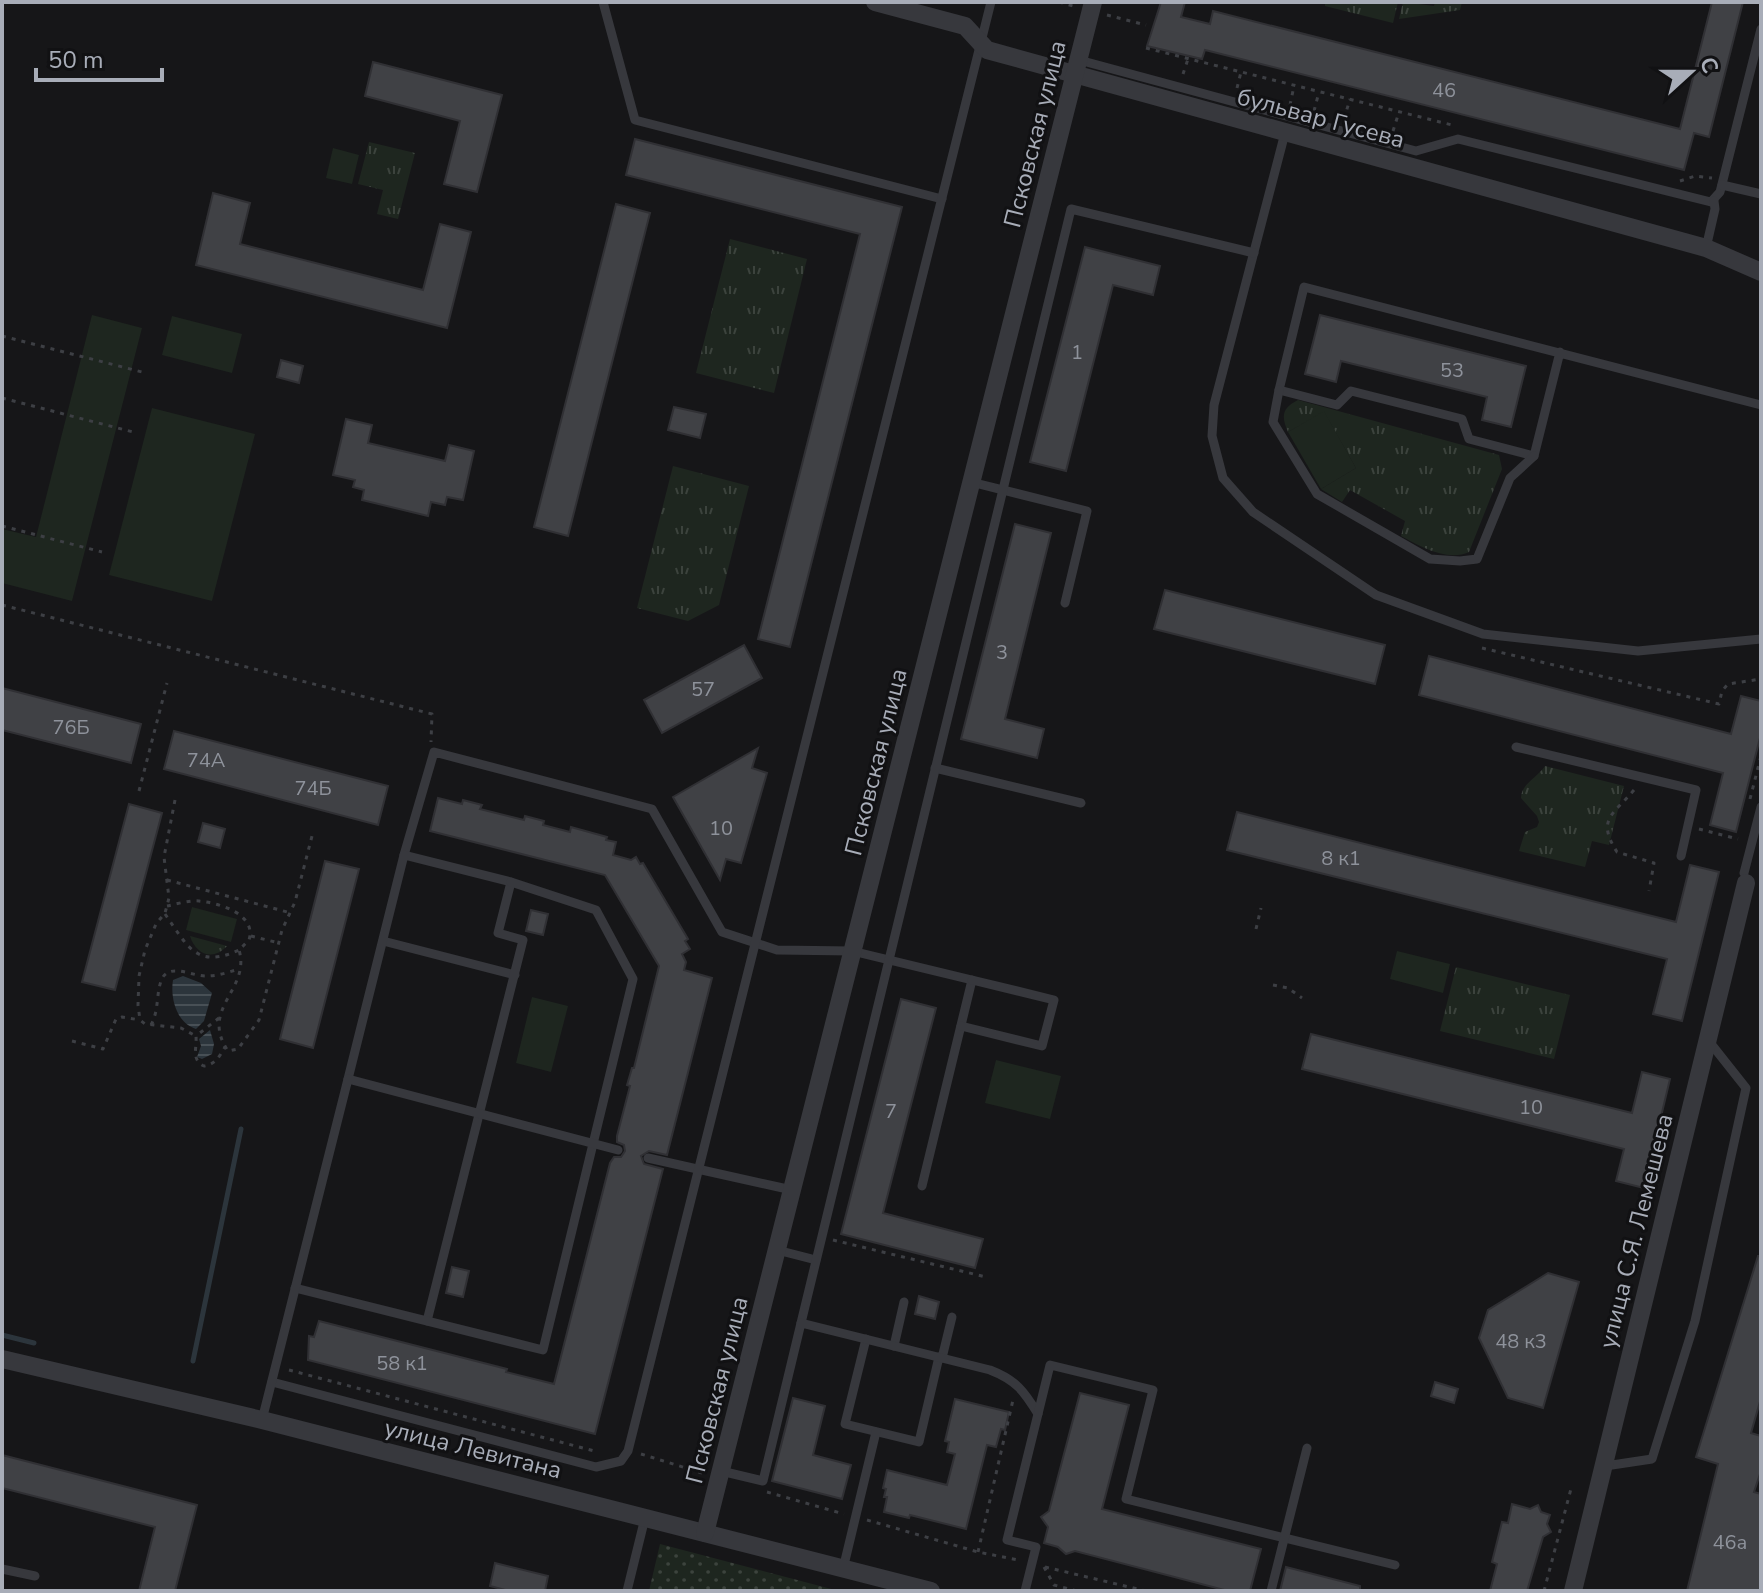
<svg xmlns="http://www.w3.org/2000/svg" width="1763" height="1593" font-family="'Nunito Sans',sans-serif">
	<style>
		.grass { fill: url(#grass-dots) }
		.park { fill: url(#park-tufts) }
		.pitch { fill: #1e261f }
		.water { fill: url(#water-rules) }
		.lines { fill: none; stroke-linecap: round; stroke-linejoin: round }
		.stream { stroke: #2c353c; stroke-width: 5 }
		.building { fill: #404145; stroke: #303034; stroke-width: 2 }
		.path { stroke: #3d3f44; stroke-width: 3; stroke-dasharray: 4 6; stroke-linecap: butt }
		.lane { stroke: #37383d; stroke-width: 9 }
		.street { stroke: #37383d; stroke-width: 18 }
		.labels { text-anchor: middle; stroke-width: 6; stroke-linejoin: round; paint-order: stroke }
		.number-label { font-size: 20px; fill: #8e929b }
		.street-label { font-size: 24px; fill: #a8adb8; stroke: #111113 }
	</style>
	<defs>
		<pattern id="grass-dots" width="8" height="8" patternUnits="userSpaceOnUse" patternTransform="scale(2)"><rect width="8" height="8" fill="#1e261f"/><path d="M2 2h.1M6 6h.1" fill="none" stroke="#3c433d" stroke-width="1.8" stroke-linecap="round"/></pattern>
		<pattern id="park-tufts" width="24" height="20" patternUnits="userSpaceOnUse" patternTransform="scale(2)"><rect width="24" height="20" fill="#1e261f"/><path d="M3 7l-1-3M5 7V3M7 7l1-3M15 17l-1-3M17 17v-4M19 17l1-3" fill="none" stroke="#3c433d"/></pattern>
		<pattern id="water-rules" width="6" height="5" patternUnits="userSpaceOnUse" patternTransform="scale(2)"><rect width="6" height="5" fill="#2c353c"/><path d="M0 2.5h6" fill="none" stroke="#485056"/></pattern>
	</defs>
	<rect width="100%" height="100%" fill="#161618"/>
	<polygon class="grass" points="660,1544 839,1591 649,1591"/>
	<g class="park">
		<polygon points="1325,2 1398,2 1393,23 1325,6"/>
		<polygon points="1403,2 1434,6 1435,2 1462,2 1460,10 1399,19"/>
		<polygon points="369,142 415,153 398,219 377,214 383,190 358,184"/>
		<polygon points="730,239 807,259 774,393 696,373"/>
		<path d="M1298,400L1499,455L1502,469L1469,552C1447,562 1420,546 1401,536L1405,521L1350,490L1342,502L1321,489L1356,468L1324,412L1288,432C1281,416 1282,408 1298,400Z"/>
		<polygon points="673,466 749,486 719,605 688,621 637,608"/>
		<path d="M1545,766L1624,786L1609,845L1592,841L1585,867L1519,851L1525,832L1537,827L1539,822L1537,816L1521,798C1521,784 1537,778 1545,766Z"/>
		<path d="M190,936L227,946C213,961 196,955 190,936Z"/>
		<polygon points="1456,967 1570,995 1554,1059 1440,1031"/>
	</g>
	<g class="pitch">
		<polygon points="333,148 359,155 352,184 326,178"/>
		<polygon points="92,315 142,328 72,601 2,583 2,529 36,537"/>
		<polygon points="172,316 242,334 232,373 162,355"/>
		<polygon points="152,408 255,434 212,601 109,575"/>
		<polygon points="1324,411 1356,468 1321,489 1288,432"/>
		<polygon points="192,907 237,919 231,942 186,930"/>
		<polygon points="1397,951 1450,964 1443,993 1390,979"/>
		<polygon points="532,997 568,1006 551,1072 516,1063"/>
		<polygon points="996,1060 1061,1076 1050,1119 985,1103"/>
	</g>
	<g class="water">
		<path d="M183,976L201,983L212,993L204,1021L196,1029C177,1023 170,999 173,980Z"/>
		<polygon points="210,1030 214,1044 212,1054 202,1059 197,1057 201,1046 199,1039"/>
	</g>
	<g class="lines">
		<g class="stream">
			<polyline points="2,1335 34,1343"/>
			<polyline points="193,1361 241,1129"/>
		</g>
	</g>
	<g class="building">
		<polygon points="1161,2 1185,2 1181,17 1210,24 1213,11 1680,129 1712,2 1743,2 1709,137 1694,133 1684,170 1205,50 1202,59 1147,46"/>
		<polygon points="373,62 502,95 477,192 444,184 460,121 365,96"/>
		<polygon points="635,139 902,207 790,647 758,639 860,234 626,175"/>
		<polygon points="213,193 250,203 240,244 423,290 440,224 471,232 447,328 196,265"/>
		<polygon points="616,204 650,213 568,536 534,527"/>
		<polygon points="1085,247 1160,266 1153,295 1113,285 1066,471 1030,462"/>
		<polygon points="1320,315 1526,366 1511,427 1482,420 1487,397 1341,361 1336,382 1305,374"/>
		<polygon points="281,360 303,366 299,383 277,377"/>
		<polygon points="674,407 706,414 700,438 668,430"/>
		<polygon points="346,419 372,425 368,443 445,461 449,445 474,451 463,500 447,497 445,505 431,502 428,516 362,500 364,490 353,487 355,480 333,475"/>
		<polygon points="1015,524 1051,533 1005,719 1044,729 1037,758 961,739"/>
		<polygon points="1165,590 1385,645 1375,684 1154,629"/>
		<polygon points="744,645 762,678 662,733 644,700"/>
		<polygon points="1429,656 1731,734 1741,696 1761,701 1761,734 1736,832 1710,825 1723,773 1419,695"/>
		<polygon points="2,688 141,724 131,763 2,730"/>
		<polygon points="174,731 388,786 378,825 164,769"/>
		<polygon points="758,748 752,768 767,773 741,863 726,859 720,880 673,797"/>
		<polygon points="438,798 462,804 463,800 482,805 480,809 524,820 525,816 544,821 543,825 570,832 571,827 607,837 606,840 616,842 613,855 631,860 636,857 640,864 643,863 688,939 685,941 690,949 682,954 686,962 684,970 712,978 667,1155 649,1151 641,1156 644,1164 663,1169 595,1434 308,1360 309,1336 314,1337 319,1321 507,1369 506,1372 554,1384 610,1163 614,1157 621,1157 625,1151 624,1145 617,1142 617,1136 630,1086 627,1085 632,1068 634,1068 659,966 605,875 430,831"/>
		<polygon points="129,804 162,813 115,990 82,982"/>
		<polygon points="1237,812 1676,922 1690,865 1719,872 1682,1021 1653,1014 1667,959 1227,850"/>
		<polygon points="203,823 225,829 220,848 198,842"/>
		<polygon points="325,861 359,869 313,1048 280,1039"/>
		<polygon points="531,910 548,914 543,935 526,931"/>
		<polygon points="901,999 936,1008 883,1213 983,1239 975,1268 841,1234"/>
		<polygon points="1311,1034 1632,1113 1642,1072 1670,1079 1644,1188 1616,1181 1624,1149 1302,1069"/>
		<polygon points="1758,1256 1761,1256 1761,1398 1751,1433 1761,1436 1761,1471 1754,1492 1761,1494 1761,1591 1687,1591 1718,1464 1696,1457"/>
		<polygon points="452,1267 469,1271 463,1297 446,1293"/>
		<polygon points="1548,1273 1579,1282 1543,1408 1508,1398 1479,1338 1488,1310"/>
		<polygon points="919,1296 939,1302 935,1319 915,1314"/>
		<polygon points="1435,1382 1458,1389 1454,1403 1431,1396"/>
		<polygon points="1080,1393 1129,1405 1102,1509 1261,1549 1250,1591 1228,1591 1075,1551 1066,1554 1058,1547 1044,1543 1048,1527 1041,1517 1049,1511"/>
		<polygon points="793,1398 825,1406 813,1455 851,1465 842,1499 772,1481"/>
		<polygon points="955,1399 1009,1412 1005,1430 1001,1429 996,1447 987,1445 966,1529 910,1515 909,1518 884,1512 887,1497 884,1497 886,1489 883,1488 887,1470 947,1485 955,1454 947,1452 949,1442 945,1441"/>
		<polygon points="2,1455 197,1505 175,1591 139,1591 155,1527 2,1488"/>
		<polygon points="1512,1504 1530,1509 1538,1505 1541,1512 1550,1515 1547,1524 1551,1532 1543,1537 1527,1591 1490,1591 1497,1564 1492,1562 1502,1522 1508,1523"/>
		<polygon points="495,1563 548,1576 545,1591 509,1591 490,1586"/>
		<polygon points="1286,1567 1360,1586 1360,1591 1280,1591"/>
	</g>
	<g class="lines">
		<g class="path">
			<polyline points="1059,2 1073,6"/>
			<polyline points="1107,15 1146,25"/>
			<polyline points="1146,48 1456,126"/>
			<polyline points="1183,74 1188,59"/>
			<polyline points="1237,88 1241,72"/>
			<polyline points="1290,105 1294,86"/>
			<polyline points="1314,111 1319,92"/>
			<polyline points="1344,119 1350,99"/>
			<polyline points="1393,131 1399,112"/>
			<polyline points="1680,181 1695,176 1712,178"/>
			<polyline points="2,336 142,372"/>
			<polyline points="2,398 133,432"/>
			<polyline points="2,526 102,552"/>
			<polyline points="2,605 432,714 431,742"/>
			<polyline points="1482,648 1719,704 1722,691 1728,684 1761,679"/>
			<path d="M1634,790C1613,815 1596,819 1617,852L1654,863L1649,891"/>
			<polyline points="139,791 167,683"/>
			<polyline points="1750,799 1761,756"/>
			<polyline points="175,800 164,857 169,898 165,913 156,924 145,950 139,976 138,1005 140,1020 145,1024 181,1028 196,1036"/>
			<polyline points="1699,829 1738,839"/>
			<polyline points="167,880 291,913"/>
			<path d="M167,906C177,904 189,900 199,901C219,903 257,914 249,940L239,950C251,990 199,1008 228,1051L238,1049L259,1020L282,930L295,902L312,836"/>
			<path d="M165,914C187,945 196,970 239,950"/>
			<polyline points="1256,929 1261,908"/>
			<polyline points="251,936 279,943"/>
			<polyline points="1273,985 1288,988 1302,998"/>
			<path d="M219,1018L196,1036C197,1048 191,1060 204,1066C216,1064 219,1057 225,1047"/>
			<path d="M151,1025C159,1010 156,996 161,981C168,961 193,977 207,976C218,976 229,972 239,969"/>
			<polyline points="72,1041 103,1049 116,1019 122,1017 140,1020"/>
			<polyline points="833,1240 986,1277"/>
			<polyline points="289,1370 598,1452"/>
			<polyline points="641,1454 702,1473"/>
			<polyline points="767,1492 844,1514"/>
			<polyline points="867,1520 978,1552 1018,1560"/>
			<polyline points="978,1552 1013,1400"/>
			<polyline points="1044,1567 1054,1585 1077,1591"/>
			<polyline points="1045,1567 1146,1591"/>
			<polyline points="1544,1591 1572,1485"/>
		</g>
		<g class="lane">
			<polyline points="603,2 635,120 942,199"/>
			<polyline points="1079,60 1416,151 1458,139 1711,202 1720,192 1761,29"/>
			<polyline points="1285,133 1214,405 1212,436 1223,478 1253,512 1376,595 1483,634 1638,651 1761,639"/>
			<polyline points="1722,185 1761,194"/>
			<polyline points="1706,248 1715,209 1714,201"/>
			<polyline points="1560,352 1534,456 1469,439 1462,419 1351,391 1337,405 1279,390 1304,287 1761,405"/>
			<polyline points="1279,390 1273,422 1317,494 1430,559 1460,561 1477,559 1510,478 1534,456"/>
			<polyline points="971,482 1087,511 1065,603"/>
			<polyline points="1516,747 1696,790 1681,856"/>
			<polyline points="935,768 1081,803"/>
			<polyline points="404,855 434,752 652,809 722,932 777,950 852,951 972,980 922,1186"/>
			<polyline points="1744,873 1761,807"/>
			<polyline points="383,941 515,975"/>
			<polyline points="961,1026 1042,1046 1054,1000 972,980"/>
			<polyline points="348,1079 404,855 511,882 498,933 523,940 427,1321"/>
			<polyline points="648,1158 792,1190"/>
			<polyline points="777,1250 816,1260"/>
			<polyline points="295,1288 543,1350 633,979 596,910 511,882"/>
			<polyline points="801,1323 1071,209 1254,253"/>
			<polyline points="866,1339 845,1424 919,1442 939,1357"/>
			<polyline points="894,1346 904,1302"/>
			<polyline points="942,1358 952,1317"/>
			<polyline points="272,1382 596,1467 621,1461 628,1451 991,2"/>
			<polyline points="262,1420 348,1079 618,1150"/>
			<polyline points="1604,1463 1612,1465 1652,1459 1695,1321 1746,1088 1708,1040"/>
			<path d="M721,1471L763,1481L801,1323L990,1370C1016,1380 1024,1391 1038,1414"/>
			<polyline points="2,1569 35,1576"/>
			<polyline points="843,1569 876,1432"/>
			<polyline points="627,1591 645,1518"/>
			<polyline points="1025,1591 1036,1547 1007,1540 1050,1365 1153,1390 1126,1499 1395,1565"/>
			<polyline points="1271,1591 1307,1448"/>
		</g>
		<g class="street">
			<polyline points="875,2 965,26 987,50 1706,248 1761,272"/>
			<polyline points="2,1359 262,1420 931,1591"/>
			<polyline points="705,1533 1093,2"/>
			<polyline points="1573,1591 1746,883"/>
		</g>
	</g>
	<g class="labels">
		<g class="number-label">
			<text x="1444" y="97">46</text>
			<text x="1077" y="359">1</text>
			<text x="1452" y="377">53</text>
			<text x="1002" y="659">3</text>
			<text x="703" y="696">57</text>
			<text x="71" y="734">76Б</text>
			<text x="206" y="767">74А</text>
			<text x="313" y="795">74Б</text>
			<text x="721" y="835">10</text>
			<text x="1341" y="865">8 к1</text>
			<text x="1531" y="1114">10</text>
			<text x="891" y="1118">7</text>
			<text x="1521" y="1348">48 к3</text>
			<text x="402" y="1370">58 к1</text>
			<text x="1730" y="1549">46а</text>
		</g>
		<g class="street-label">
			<text transform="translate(1321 118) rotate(15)" y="8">бульвар Гусева</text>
			<text transform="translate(1035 134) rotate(-76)" y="8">Псковская улица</text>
			<text transform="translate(876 762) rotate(-76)" y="8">Псковская улица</text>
			<text transform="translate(1636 1231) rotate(-76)" y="8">улица С.Я. Лемешева</text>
			<text transform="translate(717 1390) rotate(-76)" y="8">Псковская улица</text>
			<text transform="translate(473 1449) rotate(14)" y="8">улица Левитана</text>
		</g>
	</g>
	<rect width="1763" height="1593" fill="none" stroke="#a8adb8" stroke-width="8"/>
	<g transform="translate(1691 72) rotate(69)" stroke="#111113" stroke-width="6" paint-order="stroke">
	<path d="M0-6L14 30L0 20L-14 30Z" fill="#a8adb8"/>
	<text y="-12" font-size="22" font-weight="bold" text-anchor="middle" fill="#a8adb8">С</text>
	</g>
	<path d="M36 68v12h126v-12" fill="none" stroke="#a8adb8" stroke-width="4"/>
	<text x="48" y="68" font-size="24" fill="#a8adb8" stroke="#111113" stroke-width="6" paint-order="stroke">50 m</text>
</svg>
